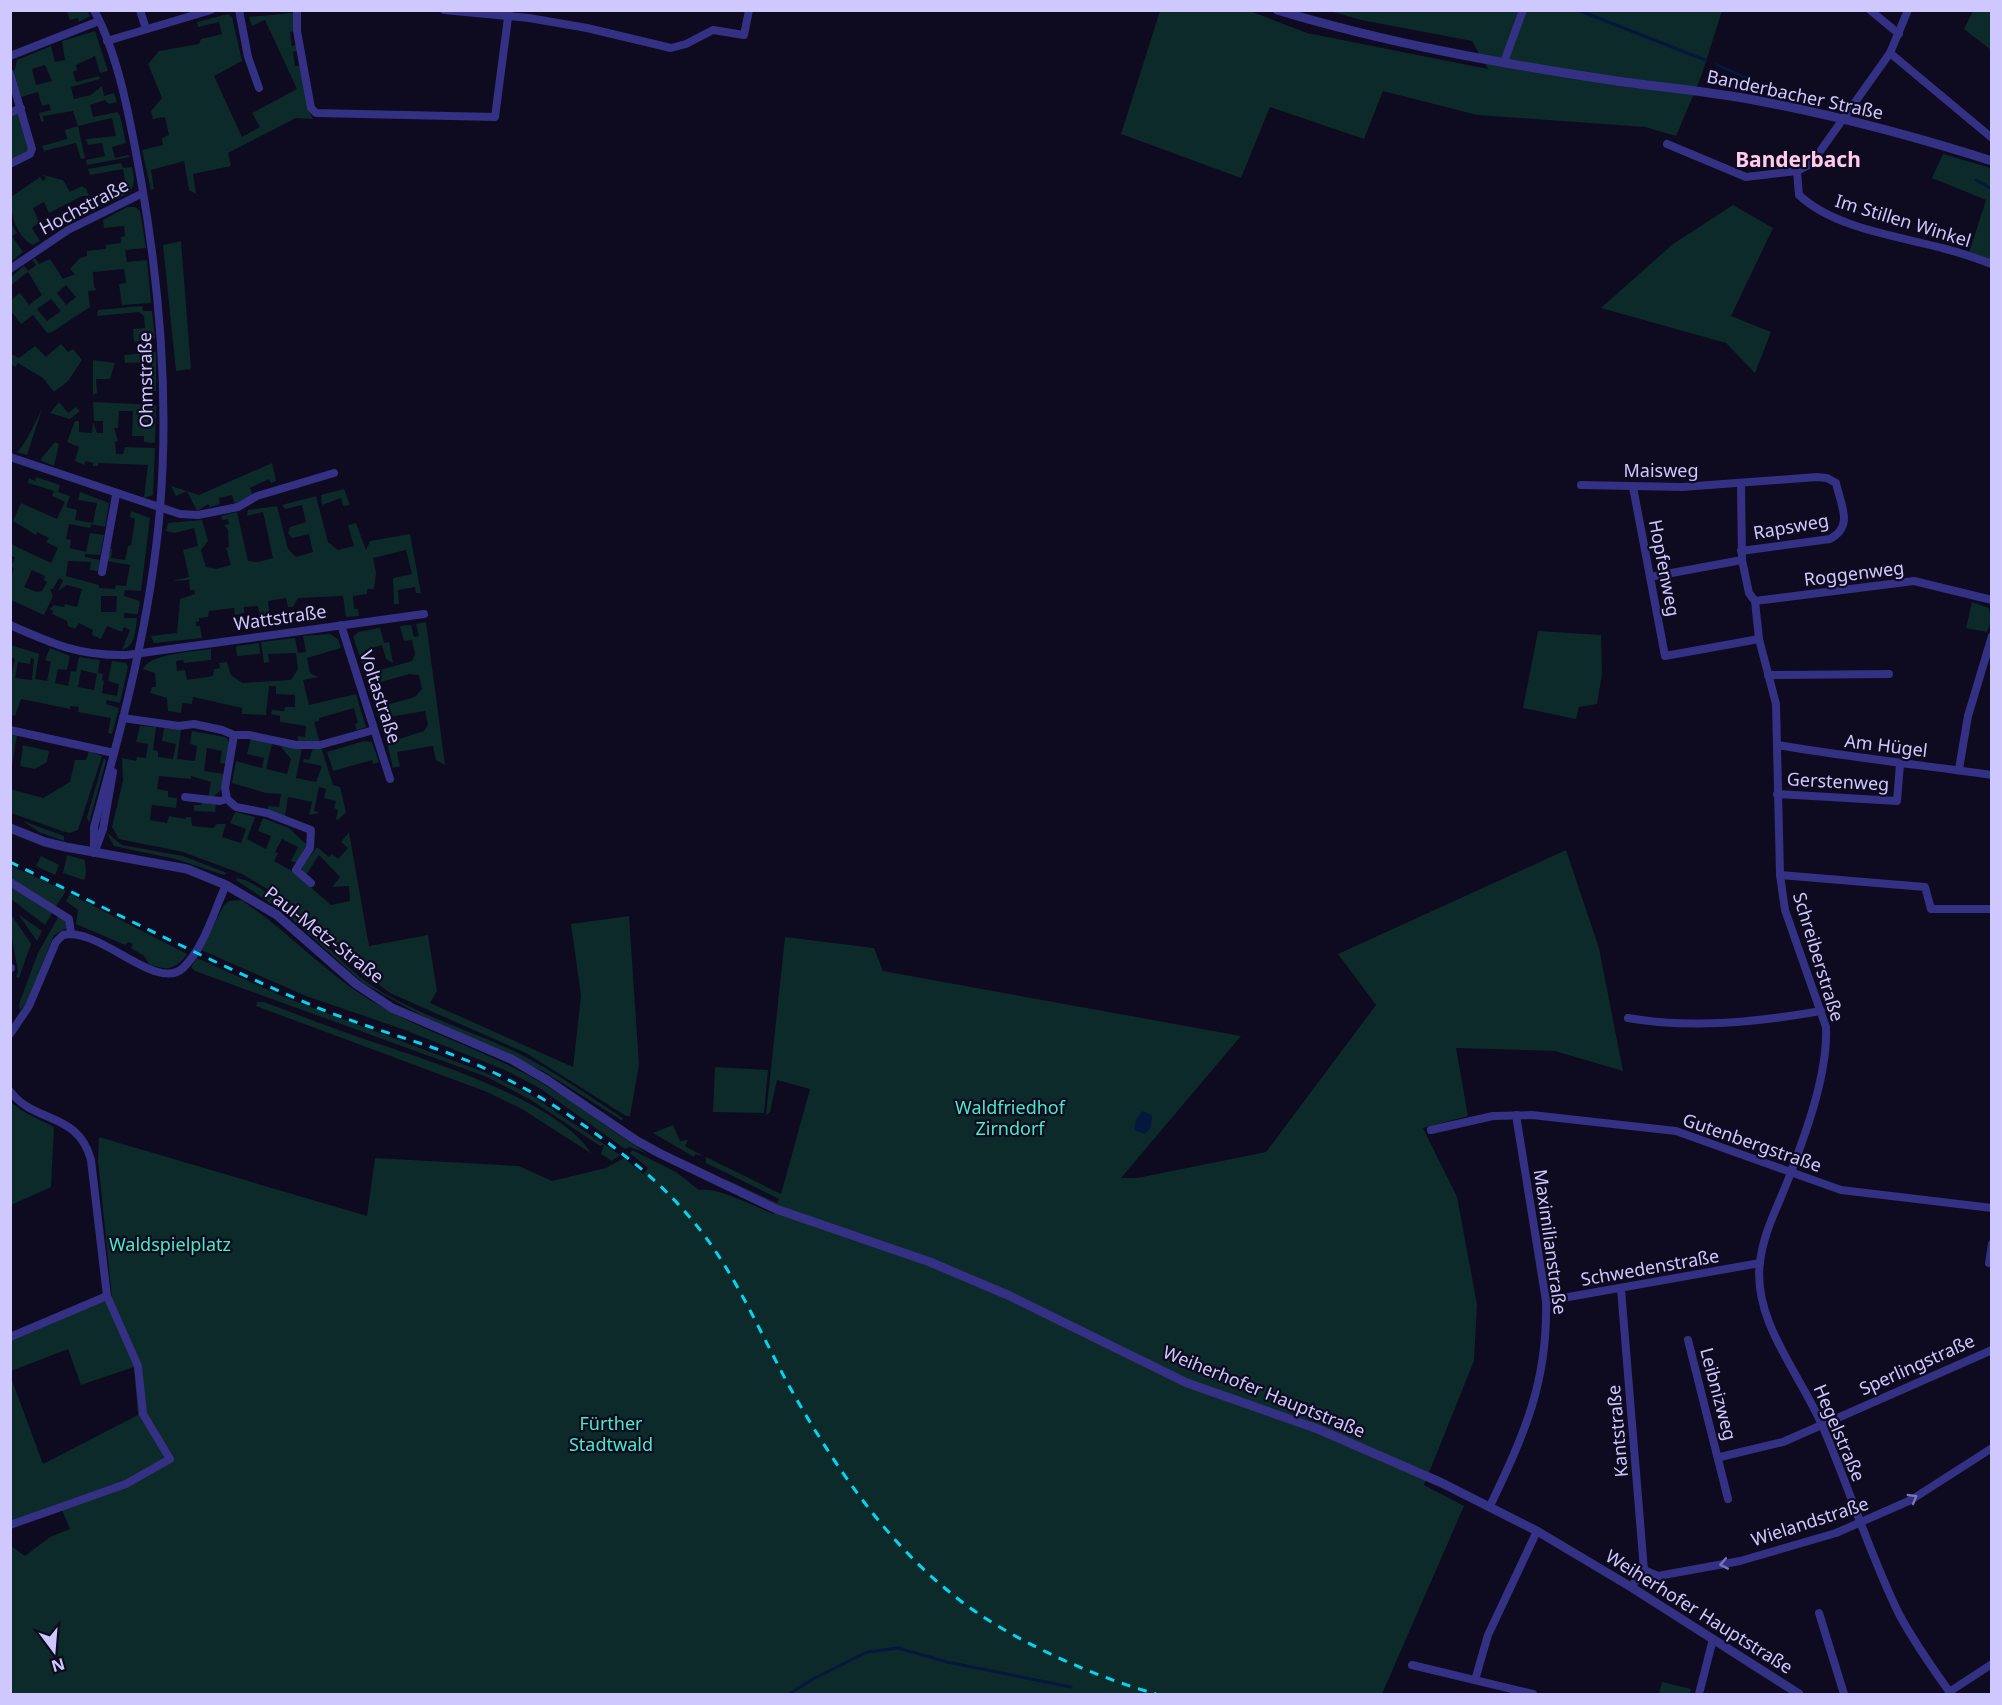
<svg xmlns="http://www.w3.org/2000/svg" width="2002" height="1705" font-family="'Noto Sans',sans-serif">
	<style>
		.green { fill: #0c2a29; fill-rule: evenodd }
		.water { fill: #04183e }
		.lines { fill: none; stroke-linecap: round; stroke-linejoin: round }
		.stream { stroke: #04183e; stroke-width: 3 }
		.minor { stroke: #343083; stroke-width: 8 }
		.tertiary { stroke: #343083; stroke-width: 9 }
		.rail { stroke: #00d8f3; stroke-width: 3; stroke-dasharray: 9 8; stroke-linecap: butt }
		.oneway { stroke: #7a74bb }
		.labels { text-anchor: middle; stroke-width: 4.5; stroke-linejoin: round; paint-order: stroke }
		.street-label { font-size: 18px; fill: #cfc8ff; stroke: #0e0a1f }
		.park-label { font-size: 18px; fill: #48ebc4; stroke: #0e0a1f }
		.quarter-label { font-size: 21px; font-weight: bold; fill: #ffcaeb; stroke: #0e0a1f }
	</style>
	<rect width="100%" height="100%" fill="#0e0a1f"/>
	<g class="green">
		<polygon points="67,11 87,11 90,16 79,22 78,18 70,20"/>
		<polygon points="1160,11 1250,11 1307,33 1488,69 1472,41 1361,20 1330,11 1722,11 1701,77 1676,136 1645,127 1477,115 1383,91 1364,139 1270,107 1241,178 1121,134"/>
		<polygon points="1973,11 1991,11 1991,50 1964,29"/>
		<polygon points="293,13 294,31 290,32 292,46 296,45 297,51 293,52 295,66 300,66 308,109 313,119 296,118 228,153 231,166 193,174 196,194 189,190 184,161 151,170 154,189 151,190 142,150 163,145 162,138 169,135 165,117 153,119 151,111 162,98 148,64 159,51 199,44 201,39 222,34 219,22 198,27 197,22 228,14 232,17 242,61 214,76 242,137 260,127 252,113 297,89 265,20 252,26 249,17"/>
		<path d="M95,31L108,71L100,73L95,56L76,65L77,70L73,72L76,82L99,76L100,79L71,87L74,99L91,95L102,86L104,96L114,93L117,102L109,104L105,100L90,105L93,117L117,112L120,116L126,143L112,147L115,158L128,155L130,157L87,165L86,160L105,156L102,143L88,145L86,139L116,136L112,118L78,126L85,158L81,159L76,143L44,151L42,146L67,139L65,130L78,126L73,111L43,116L44,121L41,122L39,113L51,110L49,104L42,106L38,92L21,97L14,72L17,60L51,46L55,62L65,60L62,41ZM45,65L52,81L36,85L32,69Z"/>
		<polygon points="18,114 29,150 11,160 11,117"/>
		<polygon points="1943,154 1991,168 1991,262 1969,253 1986,200 1932,178"/>
		<path d="M121,163L123,168L132,167C138,192 129,193 109,203L106,195L127,191L123,169L90,175L88,169Z"/>
		<path d="M43,175L63,180L70,192L82,186L86,189L89,196H82L49,213L44,202L33,208L39,222L32,228L40,241L33,245C16,237 10,213 11,197L40,177L43,181L46,178Z"/>
		<polygon points="1733,205 1773,228 1731,316 1771,332 1755,373 1726,343 1601,308 1673,244"/>
		<path d="M127,207H135L140,211L146,248L125,250L127,262L147,260L151,303L122,305L119,284L126,283L124,269L93,272L94,287L97,290L88,291L90,307L52,332L47,333L33,315L21,324L11,311V300L20,293L29,305L42,295L28,272L11,285V277L24,266L28,271L36,265L32,260L35,258L39,264L50,259L63,279L75,274L70,269L80,258L87,256V251L106,249V245L121,243V237L125,236L124,226L104,228L103,220ZM66,285L76,297L66,305L57,293ZM51,299L61,311L47,321L37,309Z"/>
		<polygon points="11,224 17,233 12,236 23,252 11,262"/>
		<polygon points="181,241 191,369 176,371 163,245"/>
		<polygon points="142,306 143,311 152,311 155,338 134,342 133,329 145,328 144,316 139,312 97,316 98,310"/>
		<polygon points="61,344 68,352 73,349 82,360 68,381 54,392 43,378 18,363 15,367 11,364 11,354 19,358 35,346 46,357"/>
		<polygon points="156,352 156,391 152,391 152,362 125,363 124,355"/>
		<polygon points="93,360 115,363 110,379 96,379 97,393 93,395"/>
		<polygon points="59,402 68,413 76,407 80,411 70,419 50,413"/>
		<polygon points="93,402 156,405 155,443 144,442 144,436 132,436 133,411 119,411 118,428 114,428 118,441 115,442 116,454 123,454 125,447 155,448 153,495 144,498 148,465 98,463 98,466 93,466 93,463 86,461 84,465 75,461 79,447 67,442 75,421 79,421 79,432 92,433 93,422 97,433 103,433 103,421 94,421"/>
		<path d="M42,409L27,455L17,452C25,446 36,420 42,409Z"/>
		<polygon points="55,442 59,444 54,466 40,460"/>
		<polygon points="272,463 276,481 271,483 269,479 250,488 253,495 235,504 232,495 219,498 220,504 210,507 208,504 197,511 187,491 176,496 171,486 199,495"/>
		<path d="M36,477L60,485L58,492L70,496L66,507L77,510L75,520L93,523L97,503L78,500L80,492L109,503L105,527L91,524L90,528L69,524L66,539L71,540L70,548L86,552L90,533L104,535L100,555L85,554V557L100,560L98,571L90,570L91,562L68,561L66,576L99,585V588L115,589L116,585L126,586L130,565L107,561L110,549H112L111,558L125,560L128,546L131,545L135,519L130,517L131,511L150,518L141,591L125,590L124,596L140,601L138,614L124,613V618H137C135,632 136,645 122,650L130,630L124,627L122,632L107,626L101,639L92,635L93,630L79,623L75,629L68,626L67,621L52,614L53,611L50,609L54,605L64,607L65,604L77,607L82,589L67,585L58,591L63,580L59,578L53,589H50L53,596L44,615L11,600V577L14,568L11,567L15,558L11,555V544L51,563L58,548L46,542L49,538L37,532L36,535L13,521L21,503L57,519L65,502L52,496L54,491L28,483L29,478L35,481ZM32,570L45,576L44,580L47,582L42,591L37,592L24,587ZM101,596H117L116,612H101Z"/>
		<polygon points="344,489 350,505 343,506 341,498 322,505 321,495"/>
		<polygon points="316,496 328,542 338,550 354,546 348,525 356,523 366,550 370,541 410,534 421,593 416,593 415,587 398,590 399,604 394,604 393,578 412,574 406,550 373,558 376,573 374,589 367,589 367,594 353,596 354,609 358,609 359,616 346,617 343,596 298,598 293,607 288,607 286,598 268,601 270,618 265,619 266,629 260,620 258,606 244,607 244,613 235,615 234,608 209,611 208,617 199,618 199,621 196,622 196,626 200,626 202,638 154,643 151,636 177,633 180,599 195,594 194,590 190,590 189,581 191,580 172,581 189,577 183,550 198,546 194,528 175,533 166,531 168,523 202,520 208,541 201,550 206,567 216,569 231,565 226,548 229,547 228,530 224,525 229,524 228,519 222,520 221,516 237,512 248,561 258,562 273,558 263,512 247,516 248,510 277,506 288,549 296,557 313,552 309,534 292,538 288,533 290,527 306,522 302,505 285,509 282,505"/>
		<polygon points="1972,602 1989,608 1991,621 1987,632 1966,628"/>
		<polygon points="426,622 445,765 436,760 433,746 397,752 400,766 393,768 387,743 424,731 428,725 425,711 389,717 393,738 386,740 376,708 415,697 422,689 419,675 409,674 374,684 377,699 374,699 366,674 412,661 415,654 412,640 404,641 400,626 411,625 414,637 419,636 416,624"/>
		<polygon points="380,628 384,643 389,642 393,663 386,659 382,645 365,650 368,665 362,663 353,637 358,632"/>
		<polygon points="1538,631 1601,635 1602,674 1597,704 1579,707 1576,719 1523,708"/>
		<path d="M330,634L338,639L341,648L307,658L310,673L318,677L303,680L309,705L356,694L366,727L357,730L355,724L358,723L354,708L319,718V721L314,722L320,743H297L298,736L305,737L306,726L280,722V716L271,714L272,710L284,711L285,707H295V695L276,694V686H269L266,715L242,714V708L193,697L192,704L182,703L181,713L168,711L167,698L150,693L152,687H156L155,673L143,669C150,653 194,652 211,649V660L184,663L183,660L176,661L177,671L185,670L187,680L213,676L214,669L220,668L219,663L227,662L231,675L242,683L291,680L298,669L296,653L268,654L269,662L264,663L261,642L295,638L298,653L306,652L303,636Z"/>
		<polygon points="259,643 260,654 237,656 236,646"/>
		<path d="M11,645L39,654L35,679L47,681L51,662L45,660L50,648L70,656L67,670L58,669L55,683L68,686L71,671L76,672L79,657L100,660L98,673L103,674L102,680L104,681L102,693L117,696L119,684L108,681L112,661L126,663L128,667L120,703L107,700L106,704L119,708L112,734L108,733L111,718L78,712L79,707L70,706V709L21,699L15,716L11,715V675L15,659L11,657ZM31,658L34,659L32,680L15,678L18,662L30,664ZM81,670L97,674L94,690L78,687Z"/>
		<polygon points="140,726 156,727 153,750 158,751 158,757 173,759 176,744 162,741 164,728 181,730 177,759 195,761 197,746 190,744 192,731 225,737 229,741 226,764 220,763 222,751 207,748 204,771 224,774 221,790 212,798 208,798 211,782 191,776 191,779 159,776 157,789 168,791 168,797 177,798 176,808 152,805 150,820 167,823 169,816 185,819 186,817 191,817 192,826 213,828 217,824 226,824 222,837 241,843 246,829 230,823 235,812 255,817 247,839 266,849 271,836 258,831 263,818 289,828 308,846 297,863 291,861 298,847 282,839 275,852 278,853 274,861 292,871 331,905 350,901 349,886 332,887 340,877 319,855 306,875 302,872 303,866 317,847 329,857 332,854 338,859 348,848 341,842 349,832 369,946 428,935 437,991 430,1003 573,1067 581,996 571,924 629,916 639,1065 630,1116 626,1116 528,1054 390,993 344,958 269,890 242,874 183,852 119,839 112,827 123,781 122,758 136,761 137,757 146,758 148,744 136,742"/>
		<polygon points="11,734 17,735 11,771 10,736"/>
		<polygon points="251,738 272,744 266,769 287,774 291,759 280,746 302,748 296,778 316,782 322,766 303,762 304,759 309,760 313,748 321,747 333,785 340,787 346,812 338,820 336,819 338,810 334,808 336,801 324,798 326,789 319,787 314,811 320,813 309,815 312,802 288,797 285,816 268,810 268,806 279,807 281,794 266,793 232,783 236,761 262,768 264,758 247,754"/>
		<polygon points="364,741 372,742 379,762 373,764 372,760 333,771 327,752"/>
		<polygon points="23,745 49,751 47,762 35,769 20,766"/>
		<polygon points="89,751 102,756 78,830 70,833 62,831 11,813 10,789 43,798 70,782 75,760 86,760"/>
		<polygon points="104,758 106,761 89,823 87,817"/>
		<polygon points="202,802 216,804 215,811 217,812 194,811 194,805 201,805"/>
		<polygon points="23,821 64,836 64,841 39,832"/>
		<polygon points="107,833 122,845 183,856 227,873 224,875 175,859 114,846"/>
		<path d="M1566,850L1599,948L1623,1071L1555,1051L1456,1048L1468,1116L1423,1128L1457,1197L1477,1304L1474,1361L1424,1485L1464,1506L1382,1694H11V1546L25,1556L50,1537L70,1529L60,1505L11,1523L10,1375L43,1464L138,1415L134,1367L81,1385L68,1349L11,1371V1339L112,1298L98,1160L99,1137L367,1216L375,1158L519,1166L552,1181L606,1168L624,1158L643,1174L648,1168L630,1153L632,1150L676,1172L699,1190C715,1186 754,1206 774,1214L777,1205L737,1189L725,1179L777,1203L779,1199L706,1163V1157L781,1194L810,1089L777,1080L770,1112L766,1115L785,937L874,948L883,971L1241,1036L1121,1178H1137L1266,1152L1376,1005L1338,954Z"/>
		<polygon points="67,855 85,860 86,875 84,880 63,873"/>
		<polygon points="41,856 59,865 55,875 36,866"/>
		<polygon points="11,866 66,891 56,906 11,880"/>
		<path d="M237,878C269,882 334,958 364,980C410,1013 465,1028 516,1052C554,1071 589,1096 624,1119L621,1120L543,1071L431,1021L363,983L285,913L236,880Z"/>
		<polygon points="11,884 54,910 45,925 11,899"/>
		<path d="M70,894L187,954C176,970 166,971 149,964L144,956L131,948L133,944L128,942L125,945L76,924L78,910L66,901Z"/>
		<path d="M241,900C283,927 317,965 359,993C405,1024 456,1040 506,1064C556,1087 601,1124 648,1154L630,1147L625,1149L541,1089L505,1070L405,1030L306,996L201,950L224,905L229,901Z"/>
		<polygon points="11,914 31,944 19,978 16,977 18,972 11,933"/>
		<polygon points="18,914 42,931 37,941"/>
		<polygon points="60,914 67,921 67,928 54,935 27,1002 20,1010 19,1004 38,953"/>
		<polygon points="197,958 284,997 489,1074 531,1095 620,1155 612,1161 601,1154 604,1145 600,1146 531,1100 487,1077 195,971 191,967"/>
		<path d="M257,1002H264C298,1015 333,1028 367,1040C429,1061 556,1099 592,1154L522,1109L487,1092L256,1006Z"/>
		<polygon points="715,1067 768,1070 764,1113 713,1112"/>
		<polygon points="10,1102 26,1113 54,1127 51,1187 11,1205"/>
		<polygon points="673,1125 680,1141 688,1140 685,1146 703,1156 695,1154 694,1157 653,1133"/>
		<polygon points="1662,1682 1691,1689 1690,1694 1659,1694"/>
	</g>
	<polygon class="water" points="1142,1111 1152,1115 1151,1127 1145,1134 1134,1130 1136,1120"/>
	<g class="lines">
		<g class="stream">
			<polyline points="1578,10 1705,60"/>
			<polyline points="1715,64 1747,78"/>
			<polyline points="1976,180 1992,189"/>
			<polyline points="789,1694 813,1679 867,1652 898,1648 947,1662 1071,1687"/>
		</g>
		<g class="minor">
			<path d="M94,10C120,58 131,126 141,180C160,288 169,399 160,509C151,618 123,723 94,827V853"/>
			<polyline points="140,10 146,29"/>
			<polyline points="239,10 248,57 259,88"/>
			<polyline points="297,10 297,31 311,108 316,113 495,117 509,10"/>
			<polyline points="444,10 529,18 587,28 671,48 686,44 713,30 744,35 749,10"/>
			<polyline points="1870,10 1899,34"/>
			<polyline points="107,41 211,10"/>
			<polyline points="1890,53 1992,138"/>
			<polyline points="10,56 99,21"/>
			<polyline points="1504,62 1523,10"/>
			<polyline points="10,73 32,149 30,154 10,164"/>
			<polyline points="10,113 21,108"/>
			<polyline points="1667,144 1746,177 1797,171 1811,164 1890,53 1908,10"/>
			<path d="M1797,171L1799,195C1834,228 1897,236 1942,248C1959,252 1975,258 1992,264"/>
			<polyline points="10,269 68,230 143,193"/>
			<polyline points="10,457 180,514 198,515 238,507 257,496 334,473"/>
			<path d="M1741,484L1742,560L1749,593L1755,601L1759,639L1776,704L1780,875L1785,910L1826,1027C1828,1072 1807,1130 1791,1172C1780,1203 1764,1229 1760,1262C1752,1320 1800,1374 1822,1425C1849,1487 1869,1553 1899,1614C1914,1642 1933,1669 1951,1694"/>
			<path d="M1581,485L1682,487L1817,477L1827,478L1836,483C1841,506 1854,526 1830,539L1741,551"/>
			<polyline points="1633,487 1665,656 1759,639"/>
			<polyline points="102,572 116,495"/>
			<polyline points="1650,577 1742,560"/>
			<polyline points="1755,601 1914,581 1992,600"/>
			<path d="M10,625C53,644 79,656 127,655L424,614"/>
			<polyline points="341,625 390,779"/>
			<polyline points="1768,675 1889,674"/>
			<polyline points="123,718 179,726 194,724 222,730 234,735 249,735 296,745 320,745 374,730"/>
			<polyline points="10,730 114,753"/>
			<polyline points="234,735 225,788 227,799 236,807 267,813 311,830 310,848 296,870 311,883"/>
			<path d="M1777,745C1849,757 1920,765 1992,775"/>
			<polyline points="1959,769 1968,716 1992,636"/>
			<polyline points="1777,794 1897,801 1900,764"/>
			<polyline points="185,797 220,801 227,799"/>
			<polyline points="96,848 103,829 113,772"/>
			<polyline points="1780,875 1925,887 1931,909 1992,909"/>
			<polyline points="10,882 69,919 71,933"/>
			<polyline points="10,968 11,968"/>
			<path d="M1628,1018C1691,1029 1758,1022 1821,1011"/>
			<path d="M10,1034L29,1006L56,942L63,935C99,926 157,993 183,968C204,948 214,911 226,885"/>
			<path d="M10,1091C34,1124 78,1111 91,1160L107,1296L138,1366L143,1414L170,1459L126,1484L10,1525"/>
			<polyline points="1431,1130 1493,1116 1532,1115 1676,1131 1841,1190 1992,1208"/>
			<polyline points="1989,1263 1992,1244"/>
			<polyline points="1621,1289 1644,1570"/>
			<polyline points="1546,1301 1760,1263"/>
			<polyline points="10,1337 107,1296"/>
			<polyline points="1688,1340 1728,1499"/>
			<polyline points="1720,1457 1783,1442 1992,1350"/>
			<path d="M1490,1506C1524,1435 1548,1382 1546,1301L1516,1115"/>
			<polyline points="1644,1570 1658,1576 1740,1561 1836,1533 1911,1500 1992,1448"/>
			<polyline points="1631,1587 1644,1570"/>
			<polyline points="1819,1613 1844,1694"/>
			<polyline points="1412,1665 1533,1694"/>
			<polyline points="1475,1680 1488,1635 1537,1531"/>
			<polyline points="1949,1692 1992,1664"/>
			<polyline points="1699,1694 1713,1639"/>
		</g>
		<g class="tertiary">
			<path d="M1277,10C1386,43 1498,63 1610,80C1658,87 1707,91 1754,100C1834,115 1914,136 1992,161"/>
			<polyline points="10,828 45,842 66,847 187,869 226,885 277,915 356,984 392,1008 511,1059 547,1080 637,1141 661,1154 776,1209 930,1262 1010,1296 1187,1383 1318,1429 1442,1483 1537,1531 1631,1587 1799,1694"/>
		</g>
		<path class="rail" d="M10,862C112,911 212,963 316,1007C359,1025 404,1037 448,1053C512,1077 571,1113 625,1156C662,1184 695,1219 720,1258C749,1303 770,1353 797,1400C838,1471 888,1543 952,1594C1004,1637 1091,1676 1156,1694"/>
	</g>
	<defs><path id="oneway-chevron" d="M-2-3.5L2.5 0L-2 3.5" fill="none" stroke-width="1.6" stroke-linecap="round" stroke-linejoin="round" transform="scale(1.5)"/></defs>
	<g class="oneway">
		<use href="#oneway-chevron" transform="translate(1913 1498) rotate(-30)"/>
		<use href="#oneway-chevron" transform="translate(1724 1564) rotate(169)"/>
	</g>
	<g class="labels">
		<g class="street-label">
			<text transform="translate(1795 95) rotate(12)" y="6">Banderbacher Straße</text>
			<text transform="translate(84 207) rotate(-28)" y="6">Hochstraße</text>
			<text transform="translate(1903 221) rotate(17)" y="6">Im Stillen Winkel</text>
			<text transform="translate(146 380) rotate(-91)" y="6">Ohmstraße</text>
			<text x="1661" y="477">Maisweg</text>
			<text transform="translate(1791 527) rotate(-10)" y="6">Rapsweg</text>
			<text transform="translate(1664 568) rotate(79)" y="6">Hopfenweg</text>
			<text transform="translate(1854 574) rotate(-7)" y="6">Roggenweg</text>
			<text transform="translate(280 618) rotate(-8)" y="6">Wattstraße</text>
			<text transform="translate(380 697) rotate(72)" y="6">Voltastraße</text>
			<text transform="translate(1886 746) rotate(7)" y="6">Am Hügel</text>
			<text transform="translate(1838 782) rotate(3)" y="6">Gerstenweg</text>
			<text transform="translate(324 935) rotate(38)" y="6">Paul-Metz-Straße</text>
			<text transform="translate(1818 957) rotate(73)" y="6">Schreiberstraße</text>
			<text transform="translate(1752 1143) rotate(19)" y="6">Gutenbergstraße</text>
			<text transform="translate(1550 1242) rotate(82)" y="6">Maximilianstraße</text>
			<text transform="translate(1650 1268) rotate(-10)" y="6">Schwedenstraße</text>
			<text transform="translate(1917 1365) rotate(-24)" y="6">Sperlingstraße</text>
			<text transform="translate(1264 1392) rotate(22)" y="6">Weiherhofer Hauptstraße</text>
			<text transform="translate(1718 1394) rotate(75)" y="6">Leibnizweg</text>
			<text transform="translate(1618 1431) rotate(-95)" y="6">Kantstraße</text>
			<text transform="translate(1839 1433) rotate(67)" y="6">Hegelstraße</text>
			<text transform="translate(1810 1522) rotate(-18)" y="6">Wielandstraße</text>
			<text transform="translate(1699 1612) rotate(32)" y="6">Weiherhofer Hauptstraße</text>
		</g>
		<g class="park-label">
			<text x="1010" y="1114">Waldfriedhof<tspan x="1010" dy="21">Zirndorf</tspan></text>
			<text x="170" y="1251">Waldspielplatz</text>
			<text x="611" y="1430">Fürther<tspan x="611" dy="21">Stadtwald</tspan></text>
		</g>
		<g class="quarter-label">
			<text x="1798" y="167">Banderbach</text>
		</g>
	</g>
	<rect width="2002" height="1705" fill="none" stroke="#cfc8ff" stroke-width="24"/>
	<g transform="translate(54 1651) rotate(164)" stroke="#0e0a1f" stroke-width="4.5" paint-order="stroke">
	<path d="M0-4.5L10 22L0 15L-10 22Z" fill="#cfc8ff"/>
	<text y="-9" font-size="16" font-weight="bold" text-anchor="middle" fill="#cfc8ff">N</text>
	</g>
</svg>
